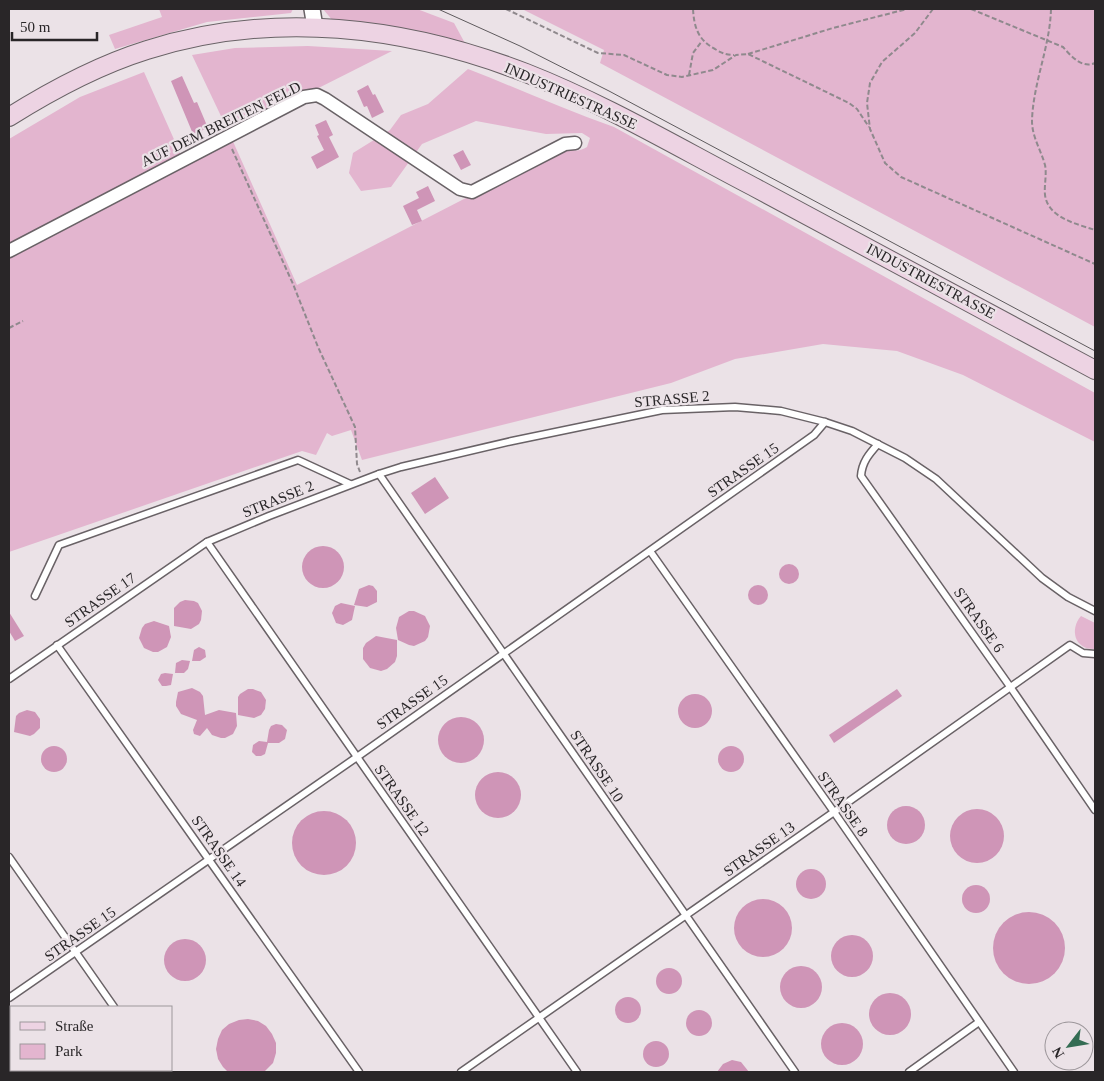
<svg xmlns="http://www.w3.org/2000/svg" width="1104" height="1081" font-family="Georgia,serif">
	<style>
		.green { fill: #e3b5cf }
		.building { fill: #cf95b7 }
		.lines { fill: none; stroke-linecap: round; stroke-linejoin: round }
		.service-casing { stroke: #696266; stroke-width: 9 }
		.minor-casing { stroke: #696266; stroke-width: 15 }
		.tertiary-casing { stroke: #696266; stroke-width: 18 }
		.secondary-casing { stroke: #696266; stroke-width: 20 }
		.path { stroke: #8f898d; stroke-width: 2; stroke-dasharray: 5 2.5; stroke-linecap: butt }
		.service { stroke: #fff; stroke-width: 6 }
		.minor { stroke: #fff; stroke-width: 12 }
		.tertiary { stroke: #fff; stroke-width: 15 }
		.secondary { stroke: #edd3e3; stroke-width: 18 }
		.tram { stroke: #5e5a5d; stroke-width: 1 }
		.labels { text-anchor: middle; stroke-width: 4.5; stroke-linejoin: round; paint-order: stroke }
		.street-label { font-size: 15px; fill: #292628; stroke: #ebe2e7 }
	</style>
	<rect width="100%" height="100%" fill="#ebe2e7"/>
	<g class="green">
		<polygon points="159,9 293,9 291,13 207,22 115,49 109,35 162,17"/>
		<polygon points="323,9 417,9 454,23 467,47 333,21"/>
		<polygon points="522,9 1095,9 1095,327 600,63 604,50"/>
		<polygon points="308,46 392,51 229,133 192,55 235,48"/>
		<path d="M468,69C517,88 565,110 614,127L1095,393V442L963,375L897,351L823,344L735,359L671,383L362,460L351,430L332,436L327,433L316,455L302,451L9,552V139L80,97L144,72L181,155L231,137L297,285L565,147C574,151 579,152 587,147L590,138L582,133L546,134L476,121L422,144L391,187L361,191L349,173L353,153L390,130L401,115L428,104Z"/>
		<path d="M1081,616L1095,623V649C1075,650 1069,630 1081,616Z"/>
	</g>
	<g class="building">
		<polygon points="182,76 194,103 197,102 208,128 193,134 171,81"/>
		<polygon points="368,85 373,95 375,94 384,112 372,118 367,106 364,107 357,91"/>
		<polygon points="326,120 333,135 329,137 339,157 317,169 311,157 324,150 317,136 319,135 315,125"/>
		<polygon points="463,150 471,165 461,170 453,155"/>
		<polygon points="428,186 435,201 417,210 422,221 412,225 403,206 419,198 416,192"/>
		<polygon points="435,477 449,498 425,514 411,493"/>
		<circle cx="323" cy="567" r="21"/>
		<circle cx="789" cy="574" r="10"/>
		<circle cx="758" cy="595" r="10"/>
		<polygon points="369,585 373,586 377,591 377,602 367,607 354,605 359,589"/>
		<polygon points="185,600 194,601 198,603 202,611 201,620 199,624 191,629 174,626 174,608 180,602"/>
		<polygon points="341,603 355,606 352,620 343,625 336,623 332,613 335,606"/>
		<polygon points="409,611 414,611 425,616 430,626 428,637 425,641 414,646 409,645 398,640 396,628 399,617"/>
		<polygon points="9,612 24,636 15,641 9,631"/>
		<polygon points="154,621 169,626 171,637 167,647 158,652 153,652 144,648 139,638 142,628 145,624"/>
		<polygon points="376,636 397,640 397,656 395,662 387,669 381,671 370,668 363,659 363,648 366,643"/>
		<polygon points="199,647 205,650 206,657 200,661 192,661 194,650"/>
		<polygon points="182,660 190,661 188,669 184,673 175,673 176,663"/>
		<polygon points="165,673 173,674 171,685 166,686 162,686 158,680 161,674"/>
		<polygon points="192,688 200,692 203,696 205,715 219,710 236,713 237,726 233,734 225,738 221,738 212,735 207,728 200,736 194,734 193,730 197,720 181,714 176,706 176,702 178,692"/>
		<polygon points="248,689 253,689 261,692 266,700 265,709 261,715 254,718 238,715 238,697 240,694"/>
		<polygon points="897,689 902,696 834,743 829,735"/>
		<circle cx="695" cy="711" r="17"/>
		<polygon points="27,710 35,712 40,719 40,728 34,734 30,736 14,732 16,716 19,713"/>
		<circle cx="461" cy="740" r="23"/>
		<polygon points="276,724 282,725 287,730 285,739 279,743 268,743 265,754 261,756 256,756 252,752 253,745 259,741 267,742 269,730 271,726"/>
		<circle cx="54" cy="759" r="13"/>
		<circle cx="731" cy="759" r="13"/>
		<circle cx="498" cy="795" r="23"/>
		<circle cx="906" cy="825" r="19"/>
		<circle cx="977" cy="836" r="27"/>
		<circle cx="324" cy="843" r="32"/>
		<circle cx="811" cy="884" r="15"/>
		<circle cx="976" cy="899" r="14"/>
		<circle cx="763" cy="928" r="29"/>
		<circle cx="1029" cy="948" r="36"/>
		<circle cx="852" cy="956" r="21"/>
		<circle cx="185" cy="960" r="21"/>
		<circle cx="801" cy="987" r="21"/>
		<circle cx="669" cy="981" r="13"/>
		<circle cx="890" cy="1014" r="21"/>
		<circle cx="628" cy="1010" r="13"/>
		<circle cx="699" cy="1023" r="13"/>
		<polygon points="248,1019 258,1021 266,1026 272,1034 276,1043 276,1053 273,1063 264,1072 228,1072 223,1067 218,1059 216,1049 218,1039 222,1030 229,1024 239,1020"/>
		<circle cx="842" cy="1044" r="21"/>
		<circle cx="656" cy="1054" r="13"/>
		<polygon points="732,1060 741,1062 749,1072 717,1072 723,1064"/>
	</g>
	<g class="lines">
		<defs>
			<g id="service">
				<path d="M878,444C869,454 862,462 861,476L1011,688L1095,810"/>
				<path d="M379,474C518,673 655,874 795,1072"/>
				<polyline points="207,542 577,1072"/>
				<polyline points="650,551 834,812 1014,1072"/>
				<polyline points="35,596 59,545 298,460 350,484"/>
				<polyline points="57,645 359,1072"/>
				<polyline points="9,679 207,542 269,516 379,474 401,467 512,441 662,410 735,407 781,411 825,422 852,431 905,458 936,479 1042,578 1068,597 1095,611"/>
				<polyline points="9,857 114,1007"/>
				<polyline points="9,998 357,757 814,435 825,422"/>
				<polyline points="158,1070 160,1072"/>
				<polyline points="461,1072 834,812 1070,645 1083,653 1095,654"/>
				<polyline points="909,1072 979,1022"/>
			</g>
			<polyline id="minor" points="9,251 304,97 317,95 325,99 460,189 472,192 565,144 575,143"/>
			<polyline id="tertiary" points="312,9 315,27"/>
			<path id="secondary" d="M9,117C52,90 99,65 147,50C273,10 405,26 526,73C605,104 679,148 754,187C868,248 982,309 1095,370"/>
		</defs>
		<use href="#service" class="service-casing"/>
		<use href="#minor" class="minor-casing"/>
		<use href="#tertiary" class="tertiary-casing"/>
		<use href="#secondary" class="secondary-casing"/>
		<g class="path">
			<polyline points="506,9 598,53 624,55 667,75 682,77 713,70 736,55 748,54 849,103 857,109 869,127"/>
			<path d="M693,9C694,27 698,40 715,49C721,53 727,55 734,55"/>
			<polyline points="933,9 915,33 882,62 870,83 867,103 870,129 885,163 901,177 1095,264"/>
			<path d="M971,9L1063,47C1071,56 1082,69 1095,63"/>
			<path d="M1051,9C1050,47 1033,83 1032,121C1032,137 1041,150 1045,165C1047,175 1044,185 1045,195C1048,218 1077,224 1095,230"/>
			<polyline points="748,54 833,28 907,9"/>
			<polyline points="689,75 693,53 702,41"/>
			<polyline points="232,149 293,284 318,347 355,427 357,464 360,472"/>
			<polyline points="9,328 23,321"/>
		</g>
		<use href="#service" class="service"/>
		<use href="#minor" class="minor"/>
		<use href="#tertiary" class="tertiary"/>
		<use href="#secondary" class="secondary"/>
		<polyline class="tram" points="438,9 520,46 609,91 1095,351"/>
	</g>
	<g class="labels">
		<g class="street-label">
			<text transform="translate(571 96) rotate(24)" y="5">INDUSTRIESTRASSE</text>
			<text transform="translate(221 124) rotate(-26)" y="5">AUF DEM BREITEN FELD</text>
			<text transform="translate(931 281) rotate(28)" y="5">INDUSTRIESTRASSE</text>
			<text transform="translate(672 399) rotate(-5)" y="5">STRASSE 2</text>
			<text transform="translate(743 470) rotate(-35)" y="5">STRASSE 15</text>
			<text transform="translate(278 499) rotate(-22)" y="5">STRASSE 2</text>
			<text transform="translate(100 600) rotate(-35)" y="5">STRASSE 17</text>
			<text transform="translate(979 620) rotate(55)" y="5">STRASSE 6</text>
			<text transform="translate(412 702) rotate(-35)" y="5">STRASSE 15</text>
			<text transform="translate(597 766) rotate(56)" y="5">STRASSE 10</text>
			<text transform="translate(402 800) rotate(55)" y="5">STRASSE 12</text>
			<text transform="translate(843 804) rotate(55)" y="5">STRASSE 8</text>
			<text transform="translate(759 849) rotate(-35)" y="5">STRASSE 13</text>
			<text transform="translate(219 851) rotate(55)" y="5">STRASSE 14</text>
			<text transform="translate(80 934) rotate(-35)" y="5">STRASSE 15</text>
		</g>
	</g>
	<rect width="1104" height="1081" fill="none" stroke="#292628" stroke-width="20"/>
	<rect x="10" y="1006" width="162" height="65" fill="#ebe2e7" stroke="#9d979b"/>
	<rect x="20" y="1022" width="25" height="8" fill="#edd3e3" stroke="#9d979b"/>
	<text x="55" y="1031" font-size="15" fill="#292628">Straße</text>
	<rect x="20" y="1044" width="25" height="15" fill="#e3b5cf" stroke="#9d979b"/>
	<text x="55" y="1056" font-size="15" fill="#292628">Park</text>
	<g transform="translate(1069 1046) rotate(239)"><circle r="24" fill="#ebe2e7" stroke="#9d979b"/>
	<path d="M0-4L9 19L0 12L-9 19Z" fill="#336c53"/>
	<text y="-8" font-size="14" font-weight="bold" text-anchor="middle" fill="#292628">N</text>
	</g>
	<path d="M12 32v8h85v-8" fill="none" stroke="#292628" stroke-width="2.5"/>
	<text x="20" y="32" font-size="15" fill="#292628" stroke="#ebe2e7" stroke-width="4" paint-order="stroke">50 m</text>
</svg>
